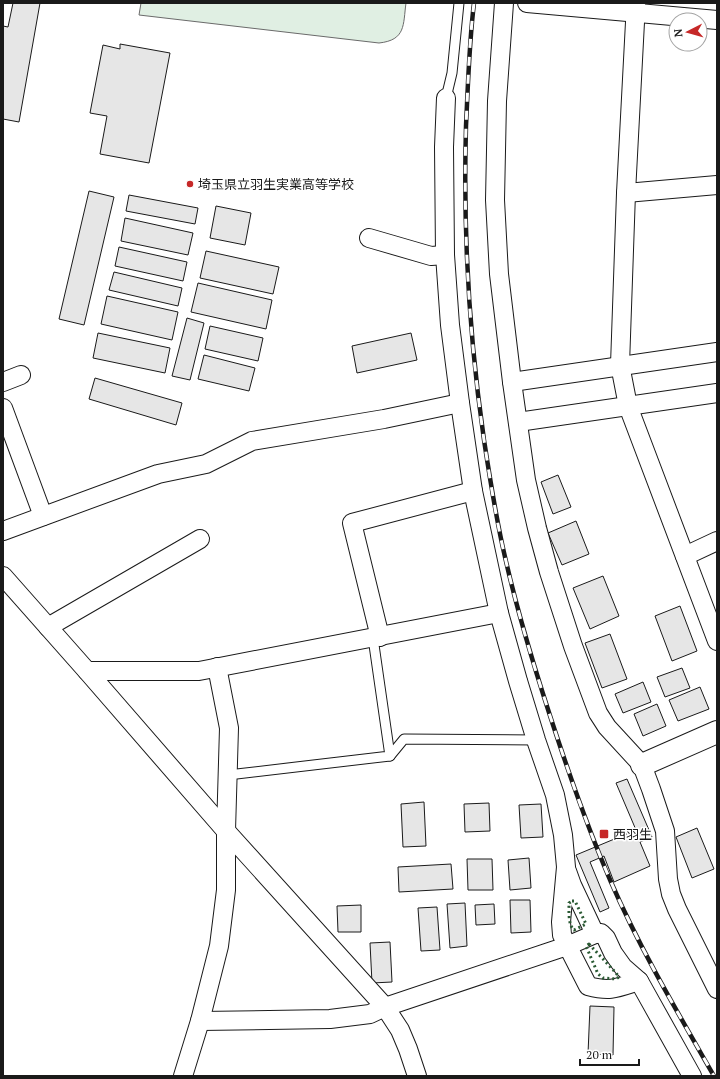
<svg xmlns="http://www.w3.org/2000/svg" width="720" height="1079" font-family="'PT Serif','Noto Sans JP',serif">
	<style>
		.green { fill: #e0efe3; stroke: #6a6a6a }
		.building { fill: #e6e6e6; stroke: #1a1a1a }
		.lines { fill: none; stroke-linecap: round; stroke-linejoin: round }
		.lane-casing { stroke: #1a1a1a; stroke-width: 11 }
		.street-casing { stroke: #1a1a1a; stroke-width: 20 }
		.secondary-casing { stroke: #1a1a1a; stroke-width: 24 }
		.lane { stroke: #fff; stroke-width: 9 }
		.street { stroke: #fff; stroke-width: 18 }
		.secondary { stroke: #fff; stroke-width: 22 }
		.rail-casing { stroke: #1a1a1a; stroke-width: 4.5 }
		.rail { stroke: #fff; stroke-width: 3; stroke-dasharray: 9; stroke-linecap: butt }
		.hedge { stroke: #2b5a34; stroke-width: 3; stroke-dasharray: 2 3; stroke-linecap: butt }
		.poi-dot { fill: #c62828; stroke: #fff; stroke-width: 1.5 }
		.labels { text-anchor: middle; stroke-width: 3; stroke-linejoin: round; paint-order: stroke }
		.poi-label { font-size: 13px; fill: #1a1a1a; stroke: #fff; text-anchor: start }
	</style>
	<rect width="100%" height="100%" fill="#fff"/>
	<path class="green" d="M141,3H406C403,25 406,40 379,43L139,15Z"/>
	<g class="building">
		<polygon points="13,3 40,3 19,122 3,119 3,26 8,27"/>
		<polygon points="120,44 170,53 149,163 100,154 107,116 90,113 103,45 120,49"/>
		<polygon points="89,191 114,197 84,325 59,319"/>
		<polygon points="129,195 198,208 195,224 126,211"/>
		<polygon points="216,206 251,213 245,245 210,238"/>
		<polygon points="125,218 193,233 188,255 121,241"/>
		<polygon points="119,247 187,262 183,281 115,266"/>
		<polygon points="206,251 279,267 273,294 200,278"/>
		<polygon points="114,272 182,288 178,306 109,290"/>
		<polygon points="198,283 272,300 266,329 191,312"/>
		<polygon points="107,296 178,312 172,340 101,324"/>
		<polygon points="187,318 204,323 190,380 172,376"/>
		<polygon points="210,326 263,338 258,361 205,349"/>
		<polygon points="98,333 170,348 165,373 93,358"/>
		<polygon points="411,333 417,360 357,373 352,346"/>
		<polygon points="204,355 255,368 249,391 198,379"/>
		<polygon points="95,378 182,403 176,425 89,399"/>
		<polygon points="558,475 571,507 553,514 541,482"/>
		<polygon points="576,521 589,554 562,565 548,533"/>
		<polygon points="603,576 619,616 590,629 573,588"/>
		<polygon points="680,606 697,651 672,661 655,616"/>
		<polygon points="610,634 627,679 602,688 585,643"/>
		<polygon points="682,668 690,688 665,697 657,677"/>
		<polygon points="643,682 651,702 623,713 615,694"/>
		<polygon points="700,687 709,709 678,721 669,700"/>
		<polygon points="657,704 666,726 643,736 634,714"/>
		<polygon points="627,779 652,837 640,842 650,866 614,882 604,856 590,862 609,908 600,912 576,855 636,830 616,783"/>
		<polygon points="424,802 426,846 403,847 401,804"/>
		<polygon points="489,803 490,831 465,832 464,804"/>
		<polygon points="541,804 543,837 521,838 519,805"/>
		<polygon points="697,828 714,869 692,878 676,837"/>
		<polygon points="529,858 531,888 510,890 508,860"/>
		<polygon points="467,859 492,859 493,890 468,890"/>
		<polygon points="451,864 453,889 399,892 398,867"/>
		<polygon points="510,900 530,900 531,932 511,933"/>
		<polygon points="465,903 467,946 450,948 447,904"/>
		<polygon points="494,904 495,924 476,925 475,905"/>
		<polygon points="361,905 361,932 338,932 337,906"/>
		<polygon points="437,907 440,950 421,951 418,908"/>
		<polygon points="390,942 392,982 372,983 370,943"/>
		<polygon points="590,1006 614,1007 613,1055 588,1054"/>
	</g>
	<g class="lines">
		<defs>
			<g id="lane">
				<polyline points="446,98 452,73 459,3"/>
				<polyline points="390,756 404,739 536,740"/>
				<polyline points="228,775 390,756 373,638"/>
			</g>
			<g id="street">
				<polyline points="504,3 497,101 495,200 499,274 512,382 526,480 537,528 549,572 573,646 598,713 607,727 642,765 651,789 665,831 668,879 671,894 677,909 717,989"/>
				<polyline points="527,3 717,20"/>
				<polyline points="636,3 626,193 620,365 628,406 717,641"/>
				<path d="M446,98L444,147L445,255L450,325L460,403L473,491L499,613L518,681L536,740L555,795L563,835L566,867L561,922L562,935L588,986C611,992 617,988 639,981"/>
				<polyline points="626,193 717,185"/>
				<polyline points="369,238 431,256 445,255"/>
				<polyline points="3,382 21,375"/>
				<polyline points="512,382 717,352"/>
				<polyline points="3,408 43,516"/>
				<polyline points="518,422 717,393"/>
				<polyline points="3,531 158,474 206,464 252,441 384,419 460,403"/>
				<polyline points="685,556 717,541"/>
				<polyline points="3,576 87,671 226,831 385,1007 400,1030 408,1049 417,1076"/>
				<polyline points="48,627 200,539"/>
				<polyline points="380,637 352,523 473,491"/>
				<polyline points="87,671 199,671 499,613"/>
				<polyline points="567,871 572,885 595,934"/>
				<polyline points="200,1021 330,1019 370,1014 385,1007 567,946 595,934 601,933 606,938 613,953 623,967 639,981 692,1076"/>
				<polyline points="183,1076 200,1021 219,946 226,890 226,831 229,728 217,667"/>
			</g>
			<polyline id="secondary" points="642,765 717,732"/>
		</defs>
		<use href="#lane" class="lane-casing"/>
		<use href="#street" class="street-casing"/>
		<use href="#secondary" class="secondary-casing"/>
		<use href="#lane" class="lane"/>
		<use href="#street" class="street"/>
		<use href="#secondary" class="secondary"/>
		<defs>
			<path id="rail" d="M474,3C469,44 468,85 466,126C463,232 469,336 484,440C490,479 496,519 505,557C519,619 538,680 558,740C574,788 591,836 611,882C640,949 678,1013 714,1076"/>
		</defs>
		<use href="#rail" class="rail-casing"/>
		<use href="#rail" class="rail"/>
		<g class="hedge">
			<path d="M572,901H575L586,924L574,930C568,925 569,911 569,903Z"/>
			<polygon points="589,944 616,973 619,977 616,979 603,978 598,974 586,946"/>
		</g>
	</g>
	<g class="poi-dot">
		<circle cx="190" cy="184" r="4"/>
		<rect x="599" y="829" width="10" height="10" rx="2"/>
	</g>
	<g class="labels">
		<g class="poi-label">
			<text x="198" y="189">埼玉県立羽生実業高等学校</text>
			<text x="613" y="839">西羽生</text>
		</g>
	</g>
	<rect width="720" height="1079" fill="none" stroke="#1a1a1a" stroke-width="8"/>
	<g transform="translate(688 32) rotate(264)"><circle r="19" fill="#ffffff" stroke="#a3a3a3"/>
	<path d="M0-3L7 15L0 10L-7 15Z" fill="#c62828"/>
	<text y="-6" font-size="11" font-weight="bold" text-anchor="middle" fill="#1a1a1a">N</text>
	</g>
	<path d="M580 1059v6h59v-6" fill="none" stroke="#1a1a1a" stroke-width="2"/>
	<text x="586" y="1059" font-size="12" fill="#1a1a1a" stroke="#ffffff" stroke-width="3" paint-order="stroke">20 m</text>
</svg>
